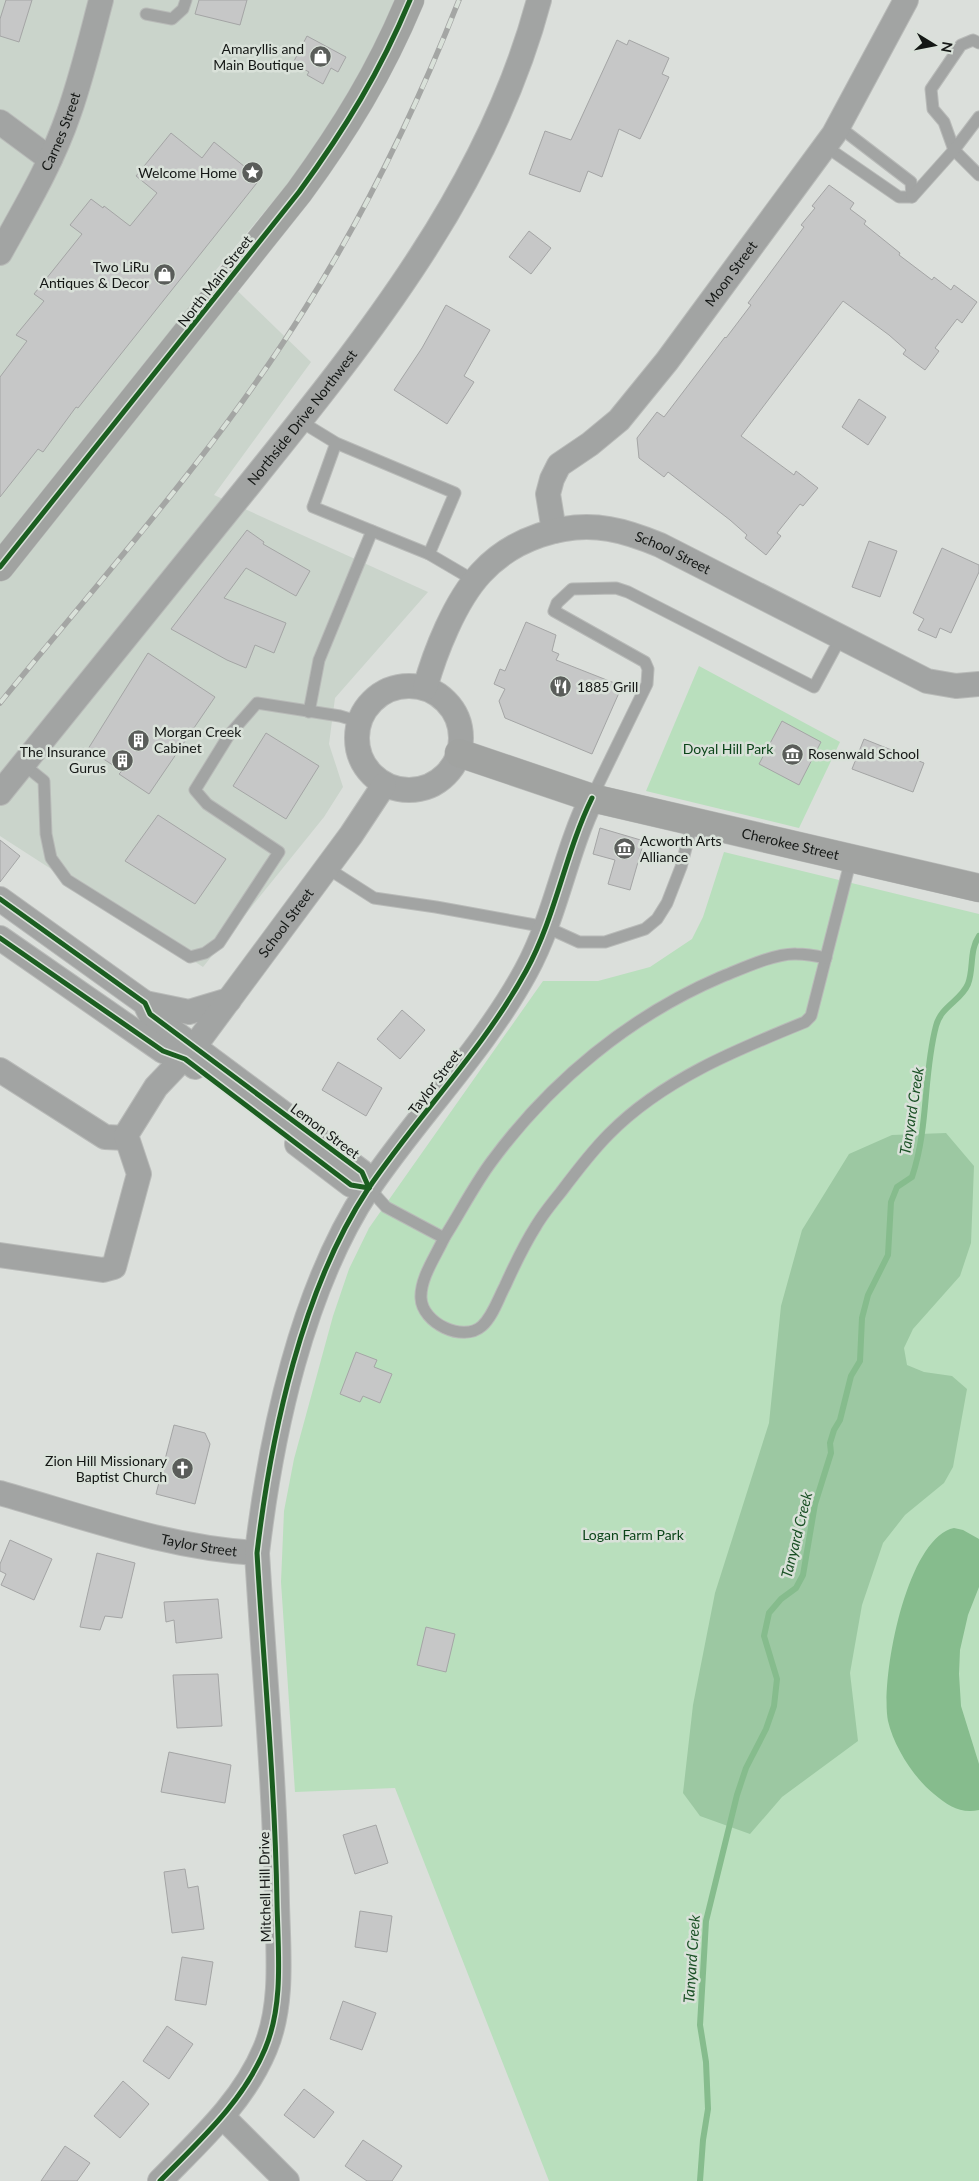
<svg xmlns="http://www.w3.org/2000/svg" width="979" height="2181" font-family="Lato,sans-serif">
	<style>
		.built { fill: #cad4cb }
		.green { fill: #b9dfbd }
		.forest { fill: #9cc8a2 }
		.water { fill: #86bc8d }
		.lines { fill: none; stroke-linecap: round; stroke-linejoin: round }
		.stream { stroke: #86bc8d; stroke-width: 6 }
		.building { fill: #c6c7c7; stroke: #a4a5a5 }
		.lane-casing { stroke: #b8bab8; stroke-width: 13 }
		.street-casing { stroke: #b8bab8; stroke-width: 26 }
		.secondary-casing { stroke: #b8bab8; stroke-width: 29 }
		.lane { stroke: #a2a4a3; stroke-width: 11 }
		.street { stroke: #a2a4a3; stroke-width: 24 }
		.secondary { stroke: #a1a3a1; stroke-width: 28 }
		.rail-casing { stroke: #a4a6a4; stroke-width: 5.5 }
		.rail { stroke: #d9e1d9; stroke-width: 4; stroke-dasharray: 11; stroke-linecap: butt }
		.cycleway-casing { stroke: #d9e1d9; stroke-width: 8 }
		.cycleway { stroke: #1b5e20; stroke-width: 5 }
		.labels { text-anchor: middle; stroke-width: 5; stroke-linejoin: round; paint-order: stroke }
		.poi-label { font-size: 14px; fill: #141715; stroke: #d9e1d9; text-anchor: end }
		.street-label { font-size: 14px; fill: #141715; stroke: #d9e1d9 }
		.park-label { font-size: 14px; fill: #0c451a; stroke: #d9e1d9 }
		.water-label { font-size: 15px; font-style: italic; fill: #1a5025; stroke: #d9e1d9 }
	</style>
	<rect width="100%" height="100%" fill="#dbdfdb"/>
	<polygon class="built" points="0,0 395,0 361,79 290,181 216,270 311,362 214,495 428,592 335,698 329,744 343,787 324,817 203,967 0,836"/>
	<g class="green">
		<polygon points="699,666 840,742 799,828 646,791"/>
		<polygon points="724,852 979,914 979,2181 549,2181 395,1788 295,1792 281,1582 284,1511 294,1459 333,1316 349,1269 369,1228 543,981 598,981 650,967 692,939 703,917"/>
	</g>
	<polygon class="forest" points="946,1133 974,1166 971,1243 960,1276 913,1329 904,1348 907,1365 924,1372 952,1376 967,1389 953,1467 944,1483 905,1515 883,1543 862,1605 850,1673 858,1741 782,1797 750,1834 700,1816 683,1793 693,1705 715,1593 769,1423 781,1306 802,1230 849,1154 892,1135"/>
	<path class="water" d="M954,1528L963,1530L979,1539V1587L968,1615L960,1650L959,1674L961,1706L979,1764V1810C961,1814 948,1806 934,1794C914,1778 894,1747 888,1721C880,1680 906,1538 954,1528Z"/>
	<g class="lines">
		<path class="stream" d="M700,2181L703,2140L708,2109L706,2062L700,2025L706,1921L737,1795L746,1768L766,1729L774,1706L777,1679L764,1636L769,1613L781,1599L796,1588L803,1575L815,1504L831,1453L830,1443L834,1430L840,1420L851,1376L860,1361L862,1318L868,1295L888,1255L891,1202L897,1187L912,1177C929,1126 923,1075 936,1026C941,1006 961,1001 968,984C974,968 969,951 979,936"/>
	</g>
	<g class="building">
		<polygon points="6,0 32,0 19,42 0,36 0,19"/>
		<polygon points="199,0 247,0 240,25 195,14"/>
		<polygon points="307,36 346,57 338,72 331,68 323,84 307,75 309,72 293,63"/>
		<polygon points="617,40 627,45 629,40 669,58 662,74 669,77 640,139 619,129 602,177 588,171 580,192 529,174 545,131 571,140"/>
		<polygon points="171,133 202,158 214,142 260,179 78,408 76,407 43,452 38,449 0,497 0,377 27,341 16,335 44,301 34,294 82,234 70,225 91,199 103,208 104,206 130,226 157,193 136,176"/>
		<polygon points="829,185 854,203 850,209 866,221 864,224 900,253 899,255 932,280 934,277 951,290 954,285 977,302 962,323 957,319 935,348 939,351 925,370 903,354 906,350 889,335 843,301 741,436 794,475 796,471 818,488 803,506 800,504 777,533 781,536 766,555 745,538 747,535 730,520 668,472 664,477 639,458 637,438 657,412 664,417 725,337 726,338 751,305 748,303 804,227 801,225 815,208 812,206"/>
		<polygon points="529,231 551,248 531,274 509,257"/>
		<polygon points="446,305 490,330 464,376 474,382 447,424 394,390 422,348"/>
		<polygon points="859,399 886,417 868,445 842,427"/>
		<polygon points="247,530 264,542 263,544 310,571 296,596 246,568 224,598 286,623 274,653 255,645 246,668 227,660 171,629"/>
		<polygon points="869,541 897,551 880,597 852,587"/>
		<polygon points="942,548 979,565 979,572 951,633 940,628 936,638 918,630 924,619 913,613"/>
		<polygon points="526,622 556,635 552,651 559,654 556,660 622,686 592,754 505,718 499,701 505,689 494,684 500,669 505,671"/>
		<polygon points="148,653 215,697 149,794 119,774 122,771 88,749"/>
		<polygon points="782,721 821,742 799,785 759,764"/>
		<polygon points="266,733 319,766 286,819 233,786"/>
		<polygon points="864,739 924,763 913,792 852,769"/>
		<polygon points="158,815 226,859 195,904 125,861"/>
		<polygon points="600,828 644,841 630,890 608,884 615,860 593,854"/>
		<polygon points="0,840 20,856 0,882"/>
		<polygon points="402,1010 425,1030 400,1059 377,1039"/>
		<polygon points="338,1062 382,1088 366,1116 322,1090"/>
		<polygon points="356,1352 377,1360 374,1367 392,1374 380,1403 363,1396 360,1402 340,1394"/>
		<polygon points="174,1425 205,1433 210,1444 195,1504 156,1494"/>
		<polygon points="10,1540 52,1559 34,1600 1,1585 6,1574 0,1571 0,1564"/>
		<polygon points="97,1553 135,1563 122,1618 105,1616 100,1630 80,1627"/>
		<polygon points="218,1599 222,1638 176,1643 174,1620 166,1622 164,1602"/>
		<polygon points="426,1627 455,1634 446,1672 417,1665"/>
		<polygon points="218,1674 222,1726 177,1728 173,1675"/>
		<polygon points="169,1752 231,1765 225,1803 161,1792"/>
		<polygon points="376,1825 388,1863 355,1874 343,1835"/>
		<polygon points="185,1869 188,1888 198,1886 204,1929 172,1933 164,1872"/>
		<polygon points="360,1911 392,1916 387,1952 355,1947"/>
		<polygon points="182,1957 213,1962 206,2005 175,2000"/>
		<polygon points="343,2001 376,2013 362,2050 330,2039"/>
		<polygon points="167,2026 193,2044 169,2079 143,2061"/>
		<polygon points="123,2081 149,2104 120,2138 94,2116"/>
		<polygon points="304,2089 334,2112 314,2138 284,2115"/>
		<polygon points="363,2140 402,2166 392,2181 367,2181 345,2166"/>
		<polygon points="65,2146 90,2163 77,2181 41,2181"/>
	</g>
	<g class="lines">
		<defs>
			<g id="lane">
				<polyline points="146,14 172,19 183,9 186,0"/>
				<polyline points="979,43 973,40 961,45 931,89 933,109 944,122 954,150 979,175"/>
				<polyline points="825,146 899,197 912,197 911,182 838,126"/>
				<polyline points="912,197 954,150 979,117"/>
				<polyline points="300,421 336,443 455,493 429,554 313,507 336,443"/>
				<polyline points="429,554 475,581"/>
				<polyline points="309,712 319,660 372,531"/>
				<polyline points="23,764 44,781 46,834 51,858 67,880 190,957 205,953 219,943 279,852 207,804 195,790 229,735 257,703 340,716 360,722"/>
				<polyline points="592,797 647,684 648,669 645,662 554,611 557,603 572,589 616,588 628,592 814,687 841,637"/>
				<polyline points="327,868 374,898 436,907 546,927 579,942 605,942 645,929 657,919 667,903 681,867 693,821"/>
				<path d="M369,1188L386,1207L444,1238C436,1256 420,1278 421,1298C422,1323 463,1343 482,1326C493,1316 498,1299 505,1286C514,1266 524,1245 536,1226C543,1214 552,1203 561,1192C576,1172 591,1152 609,1134C662,1080 736,1050 805,1022L811,1016L851,859"/>
				<path d="M444,1238C460,1213 474,1185 492,1161C551,1081 630,1016 721,977C741,969 775,953 796,954C806,954 817,956 826,958"/>
			</g>
			<g id="street">
				<polyline points="0,122 50,159"/>
				<path id="s1" d="M0,253C25,208 52,163 69,113C82,76 91,38 101,0"/>
				<path id="s2" d="M554,531L548,494L552,479L559,465L590,444L619,420L667,361L834,134L906,0"/>
				<circle cx="409" cy="738" r="52"/>
				<path id="s3" d="M425,688C435,652 455,601 481,573C512,539 564,521 609,529C627,532 643,538 660,545L927,681L956,686L979,684"/>
				<path id="s4" d="M0,793C81,692 162,591 244,491C364,342 489,189 539,0"/>
				<polyline points="0,899 145,1003 150,1014 362,1172 369,1188"/>
				<polyline points="0,938 163,1051 185,1059 195,1067"/>
				<polyline points="145,1003 189,1012 229,1000"/>
				<polyline points="0,1070 105,1137 126,1138"/>
				<polyline points="297,1144 351,1185 369,1188"/>
				<path id="s5" d="M0,1255L103,1270L114,1267L139,1174L126,1135L156,1087L194,1047L351,835L384,785"/>
				<path id="s6" d="M0,1493C85,1517 168,1548 257,1553"/>
				<polyline points="223,2117 287,2181"/>
				<path d="M160,2181C199,2141 243,2102 265,2049C284,2004 278,1951 277,1903C275,1786 264,1670 257,1553C271,1434 302,1289 368,1189C418,1115 483,1050 526,971C556,916 565,853 592,798"/>
			</g>
			<g id="secondary">
				<path d="M0,567L299,192C345,129 380,72 410,0"/>
				<path id="s7" d="M459,753L592,798L979,888"/>
			</g>
		</defs>
		<use href="#lane" class="lane-casing"/>
		<use href="#street" class="street-casing"/>
		<use href="#secondary" class="secondary-casing"/>
		<use href="#lane" class="lane"/>
		<use href="#street" class="street"/>
		<use href="#secondary" class="secondary"/>
		<defs>
			<path id="rail" d="M0,703C105,574 218,449 306,307C368,208 416,109 459,0"/>
		</defs>
		<use href="#rail" class="rail-casing"/>
		<use href="#rail" class="rail"/>
		<defs>
			<g id="cycleway">
				<path d="M0,567L299,192C345,129 380,72 410,0"/>
				<polyline points="0,899 145,1003 150,1014 362,1172 369,1188"/>
				<polyline points="0,938 163,1051 185,1059 351,1185 369,1188"/>
				<path d="M160,2181C199,2141 243,2102 265,2049C284,2004 278,1951 277,1903C275,1786 264,1670 257,1553C271,1434 302,1289 368,1189C418,1115 483,1050 526,971C556,916 565,853 592,798"/>
			</g>
		</defs>
		<use href="#cycleway" class="cycleway-casing"/>
		<use href="#cycleway" class="cycleway"/>
	</g>
	<defs>
		<symbol id="shop-disc" viewBox="-11 -11 22 22"><circle r="9.5" fill="#5a5d5a" stroke="#d9e1d9"/><path d="M-5-2.5h2.3a2.7 3.5 0 0 1 5.4 0H5L5.5 6h-11ZM-1.5-2.5h3a1.5 2.3 0 0 0-3 0Z" fill="#fff"/></symbol>
		<symbol id="sight-disc" viewBox="-11 -11 22 22"><circle r="9.5" fill="#5a5d5a" stroke="#d9e1d9"/><path d="M0-6L1.8-2.2L6-1.7L2.9 1.2L3.7 5.4L0 3.3L-3.7 5.4L-2.9 1.2L-6-1.7L-1.8-2.2Z" fill="#fff"/></symbol>
		<symbol id="restaurant-disc" viewBox="-11 -11 22 22"><circle r="9.5" fill="#5a5d5a" stroke="#d9e1d9"/><path d="M-5-6h1v4h1v-4h1v4h1v-4h1v5L-1.5 .5V6h-2V.5L-5-1ZM5-6V6H3V1.5H1.5Q1.5-4 5-6Z" fill="#fff"/></symbol>
		<symbol id="building-disc" viewBox="-11 -11 22 22"><circle r="9.5" fill="#5a5d5a" stroke="#d9e1d9"/><path d="M-4-6H4V6H1V3H-1V6H-4ZM-2.5-4.3h1.7v1.8h-1.7ZM.8-4.3h1.7v1.8H.8ZM-2.5-1h1.7V.8h-1.7ZM.8-1h1.7V.8H.8Z" fill="#fff"/></symbol>
		<symbol id="museum-disc" viewBox="-11 -11 22 22"><circle r="9.5" fill="#5a5d5a" stroke="#d9e1d9"/><path d="M0-6L6-3V-2H-6V-3ZM-5-1h2V3h-2ZM-1-1h2V3h-2ZM3-1h2V3H3ZM-6 4H6V6H-6Z" fill="#fff"/></symbol>
		<symbol id="church-disc" viewBox="-11 -11 22 22"><circle r="9.5" fill="#5a5d5a" stroke="#d9e1d9"/><path d="M-1.2-6h2.4v3.5h3.3v2.4h-3.3V6h-2.4V-.1h-3.3v-2.4h3.3Z" fill="#fff"/></symbol>
	</defs>
	<g fill-rule="evenodd">
		<use href="#shop-disc" x="308" y="44" width="25" height="25"/>
		<use href="#sight-disc" x="240" y="160" width="25" height="25"/>
		<use href="#shop-disc" x="152" y="262" width="25" height="25"/>
		<use href="#restaurant-disc" x="548" y="674" width="25" height="25"/>
		<use href="#building-disc" x="126" y="728" width="25" height="25"/>
		<use href="#museum-disc" x="780" y="742" width="25" height="25"/>
		<use href="#building-disc" x="110" y="748" width="25" height="25"/>
		<use href="#museum-disc" x="612" y="836" width="25" height="25"/>
		<use href="#church-disc" x="170" y="1456" width="25" height="25"/>
	</g>
	<g class="labels">
		<g class="poi-label">
			<text x="304" y="54">Amaryllis and<tspan x="304" dy="16">Main Boutique</tspan></text>
			<text x="237" y="178">Welcome Home</text>
			<text x="149" y="272">Two LiRu<tspan x="149" dy="16">Antiques &amp; Decor</tspan></text>
			<text x="577" y="692" text-anchor="start">1885 Grill</text>
			<text x="154" y="737" text-anchor="start">Morgan Creek<tspan x="154" dy="16">Cabinet</tspan></text>
			<text x="106" y="757">The Insurance<tspan x="106" dy="16">Gurus</tspan></text>
			<text x="808" y="759" text-anchor="start">Rosenwald School</text>
			<text x="640" y="846" text-anchor="start">Acworth Arts<tspan x="640" dy="16">Alliance</tspan></text>
			<text x="167" y="1466">Zion Hill Missionary<tspan x="167" dy="16">Baptist Church</tspan></text>
		</g>
		<g class="street-label">
			<text dy="5" stroke="none"><textPath href="#s1" startOffset="136">Carnes Street</textPath></text>
			<text dy="5" stroke="none"><textPath href="#s2" startOffset="328">Moon Street</textPath></text>
			<text transform="translate(215 281) rotate(-52)" y="5">North Main Street</text>
			<text dy="5" stroke="none"><textPath href="#s4" startOffset="482">Northside Drive Northwest</textPath></text>
			<text dy="5" stroke="none"><textPath href="#s3" startOffset="338">School Street</textPath></text>
			<text dy="5" stroke="none"><textPath href="#s7" startOffset="344">Cherokee Street</textPath></text>
			<text dy="5" stroke="none"><textPath href="#s5" startOffset="519">School Street</textPath></text>
			<text transform="translate(435 1082) rotate(-53)" y="5">Taylor Street</text>
			<text transform="translate(325 1131) rotate(37)" y="5">Lemon Street</text>
			<text dy="5" stroke="none"><textPath href="#s6" startOffset="206">Taylor Street</textPath></text>
			<text transform="translate(265 1887) rotate(-91)" y="5">Mitchell Hill Drive</text>
		</g>
		<g class="park-label">
			<text x="728" y="754">Doyal Hill Park</text>
			<text x="633" y="1540">Logan Farm Park</text>
		</g>
		<g class="water-label">
			<text transform="translate(912 1111) rotate(-81)" y="5">Tanyard Creek</text>
			<text transform="translate(797 1535) rotate(-76)" y="5">Tanyard Creek</text>
			<text transform="translate(692 1959) rotate(-86)" y="5">Tanyard Creek</text>
		</g>
	</g>
	<g transform="translate(934 45) rotate(100)" stroke="#d9e1d9" stroke-width="4" paint-order="stroke">
	<path d="M0-4L9 19L0 12L-9 19Z" fill="#141715"/>
	<text y="-8" font-size="14" font-weight="bold" text-anchor="middle" fill="#141715">N</text>
	</g>
</svg>
